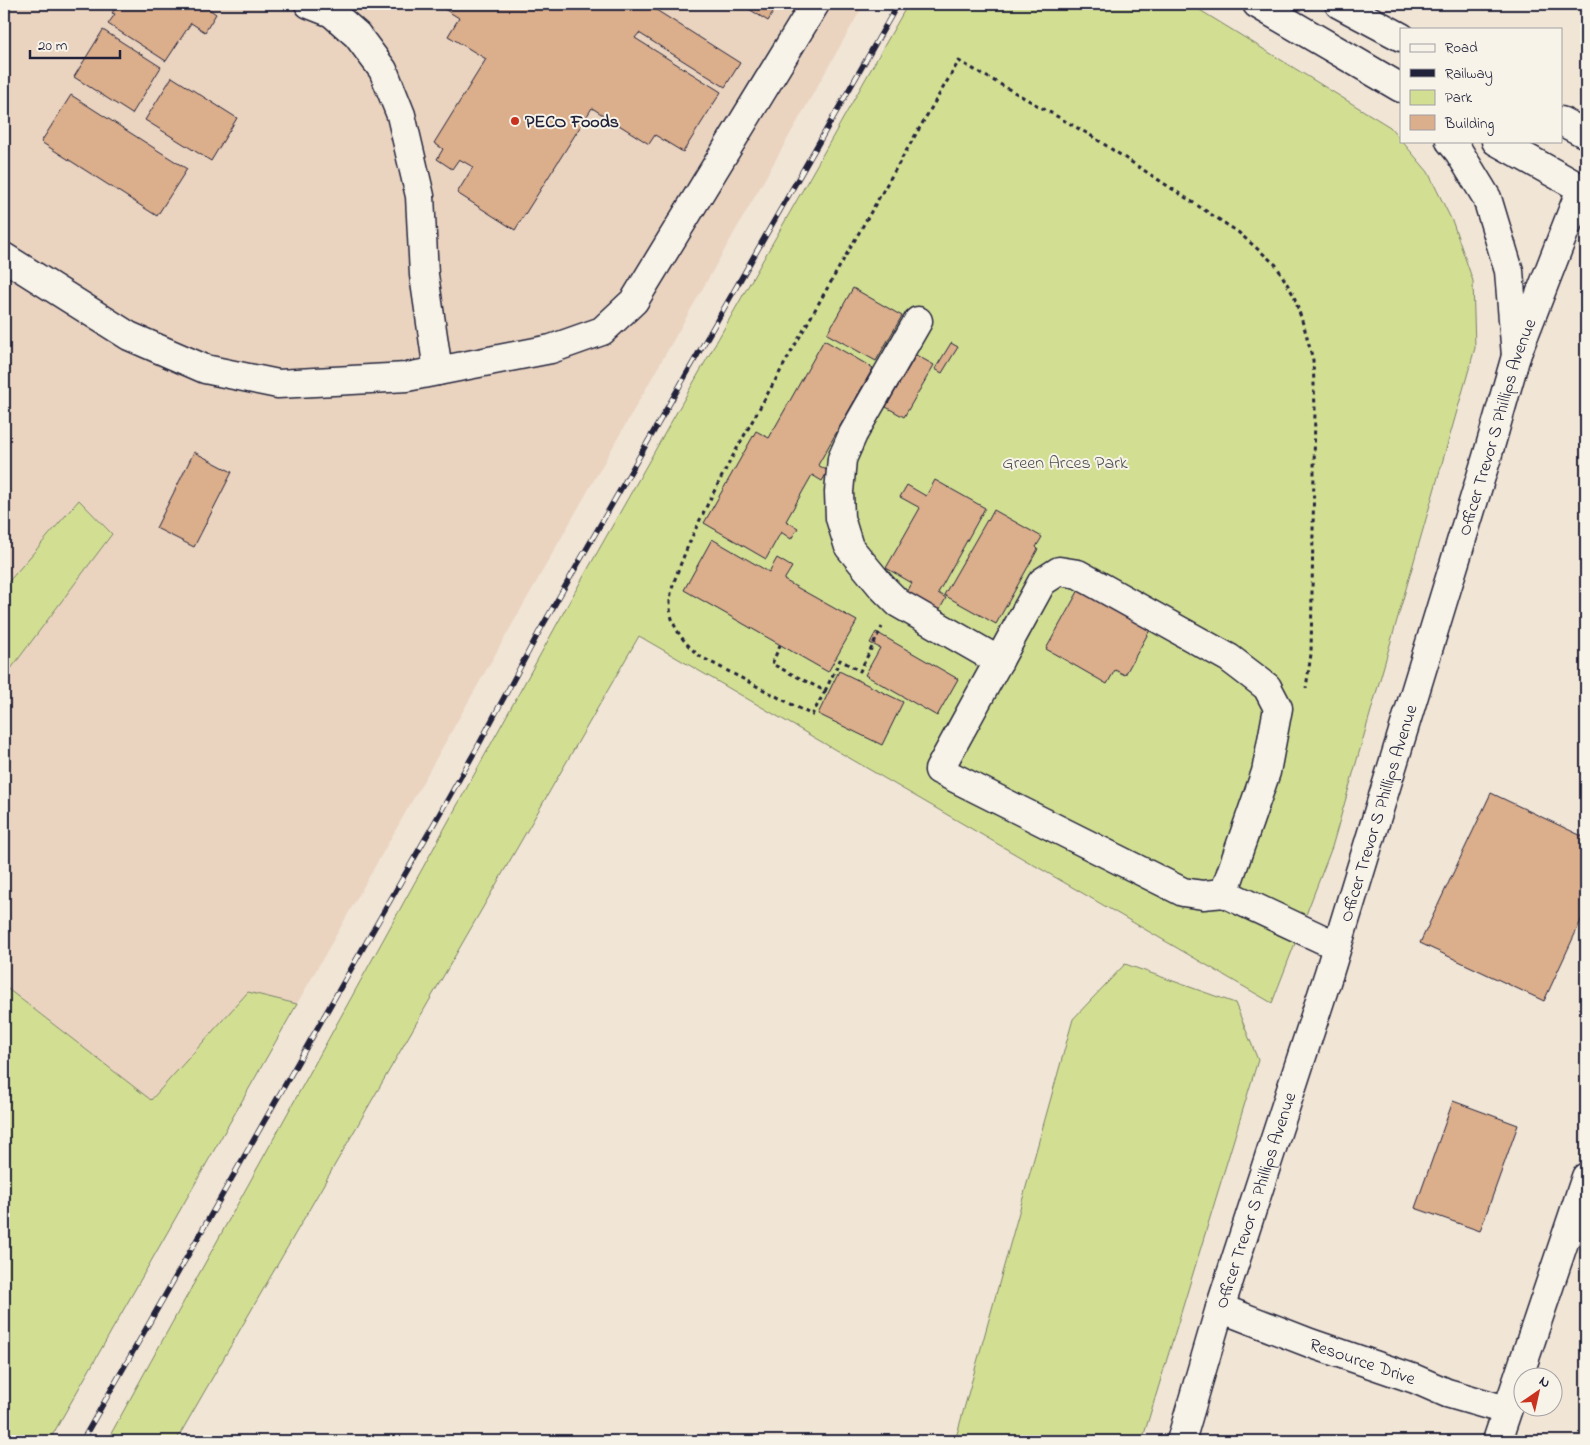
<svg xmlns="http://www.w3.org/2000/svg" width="1590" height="1445" font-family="'Indie Flower',sans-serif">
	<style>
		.built { fill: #ead4c0 }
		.green { fill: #d2df93; stroke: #7a8067 }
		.building { fill: #dbae8c; stroke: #22223b }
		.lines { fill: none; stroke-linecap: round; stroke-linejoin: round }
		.minor-casing { stroke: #22223b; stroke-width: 31 }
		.major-casing { stroke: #22223b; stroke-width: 31 }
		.path { stroke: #22223b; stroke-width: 3; stroke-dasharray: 4 4; stroke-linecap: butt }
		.minor { stroke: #f7f3e8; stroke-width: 28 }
		.major { stroke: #f7f3e8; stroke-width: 28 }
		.rail-casing { stroke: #22223b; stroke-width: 5.5 }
		.rail { stroke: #f7f3e8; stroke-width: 4; stroke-dasharray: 11; stroke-linecap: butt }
		.poi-dot { fill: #c8321e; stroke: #f7f3e8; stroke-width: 2 }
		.labels { text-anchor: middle; stroke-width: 4; stroke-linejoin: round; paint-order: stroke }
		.poi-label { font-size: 18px; font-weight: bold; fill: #22223b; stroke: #f7f3e8; text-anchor: start }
		.street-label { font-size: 18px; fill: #22223b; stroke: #f7f3e8 }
		.park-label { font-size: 18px; fill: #4e5151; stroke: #f7f3e8 }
	</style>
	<rect width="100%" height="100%" fill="#f1e5d6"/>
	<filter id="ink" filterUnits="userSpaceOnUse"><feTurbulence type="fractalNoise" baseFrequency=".02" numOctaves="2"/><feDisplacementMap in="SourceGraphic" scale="10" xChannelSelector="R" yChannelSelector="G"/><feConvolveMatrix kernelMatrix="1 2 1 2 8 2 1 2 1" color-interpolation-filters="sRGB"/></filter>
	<g filter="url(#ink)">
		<polygon class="built" points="4,4 864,4 297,1004 248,992 151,1100 4,986 4,678 112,534 79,500 4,587"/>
		<g class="green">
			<polygon points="908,4 1190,4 1390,127 1428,172 1453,223 1473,281 1475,348 1332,847 1272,1003 639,636 176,1441 107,1441 572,597"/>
			<polygon points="79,500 112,534 4,678 4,587"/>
			<polygon points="1125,964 1235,1003 1258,1060 1142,1441 955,1441 1073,1019"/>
			<polygon points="4,986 151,1100 248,992 297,1004 49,1441 4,1441"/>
		</g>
		<g class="building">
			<polygon points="118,4 202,4 216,14 205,32 191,23 166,61 108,24 115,14 112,13"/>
			<polygon points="436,4 656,4 653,8 740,63 725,87 639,33 635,38 721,92 683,152 655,135 649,144 592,108 515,230 457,193 473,167 459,159 452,169 437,159 443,149 434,143 486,59 448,36 459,18"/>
			<polygon points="741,4 778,4 768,21"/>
			<polygon points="103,30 161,67 132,114 74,77"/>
			<polygon points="172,77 237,118 211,161 145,120"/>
			<polygon points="71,95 187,169 157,216 41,142"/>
			<polygon points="853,288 902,316 876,361 827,334"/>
			<polygon points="824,340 873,368 818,465 828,471 822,481 812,475 786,521 798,528 791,539 781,532 766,559 704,523 756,431 769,438"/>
			<polygon points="951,343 958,347 942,373 935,369"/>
			<polygon points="916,355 934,365 904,417 886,407"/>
			<polygon points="194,452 232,472 194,547 156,528"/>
			<polygon points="935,480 985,508 938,593 946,598 936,616 906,594 912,583 886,568 920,508 900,497 907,485 926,496"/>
			<polygon points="994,510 1042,537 1036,547 1038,549 996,624 944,595 987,520 988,521"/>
			<polygon points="712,539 769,572 777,558 792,567 784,580 857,621 828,672 684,590"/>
			<polygon points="1080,588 1150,630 1125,675 1115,670 1107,684 1046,649"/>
			<polygon points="876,632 958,679 937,716 865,675 880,648 870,643"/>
			<polygon points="839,671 903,702 882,745 818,714"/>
			<polygon points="1491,793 1586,838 1586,910 1544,1001 1420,943"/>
			<polygon points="1453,1101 1518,1125 1480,1231 1415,1208"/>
		</g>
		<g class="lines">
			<defs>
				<g id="minor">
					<polyline points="309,4 332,13 357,35 383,70 401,115 420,196 424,275 438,371"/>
					<polyline points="4,257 129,336 205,369 278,384 407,377 551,349 602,331 634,301 815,4"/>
					<polyline points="918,321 853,434 842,459 839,492 840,518 849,547 882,587 898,603 999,661"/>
					<polyline points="1224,893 1266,772 1278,708 1267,687 1229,658 1078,574 1059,571 1042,582 939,770 1183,892 1203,895 1224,893 1337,946"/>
					<path id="s1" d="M1220,1308L1310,1343L1415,1379L1447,1393L1506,1410"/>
					<path id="s2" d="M1181,1441L1220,1308L1329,973L1487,457L1516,356L1581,189"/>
					<polyline points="1497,1441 1586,1177"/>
				</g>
				<g id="major">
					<polyline points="1257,4 1401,88"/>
					<polyline points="1339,4 1401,37"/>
					<polyline points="1561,121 1586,134"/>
					<polyline points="1450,141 1459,152 1487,198 1509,271 1516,356"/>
					<polyline points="1496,141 1586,191"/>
				</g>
			</defs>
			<use href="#minor" class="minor-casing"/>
			<use href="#major" class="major-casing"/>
			<g class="path">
				<path d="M780,645L772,664L825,691L812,715L701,657C686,645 671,628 670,607C669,589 679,569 685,553C707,501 735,452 763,402C827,288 892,174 959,61L1090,135L1238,232L1276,265L1294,296L1305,330L1313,360L1315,409L1311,654L1306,688"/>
				<polyline points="825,691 840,660 860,671 882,627"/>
			</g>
			<use href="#minor" class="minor"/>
			<use href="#major" class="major"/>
			<defs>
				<polyline id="rail" points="82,1441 477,748 539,632 898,4"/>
			</defs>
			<use href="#rail" class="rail-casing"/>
			<use href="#rail" class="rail"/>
		</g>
	</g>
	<circle class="poi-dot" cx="515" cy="121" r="5"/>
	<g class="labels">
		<g class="poi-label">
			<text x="525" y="127">PECO Foods</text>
		</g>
		<g class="street-label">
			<text dy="6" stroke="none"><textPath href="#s2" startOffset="1062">Officer Trevor S Phillips Avenue</textPath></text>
			<text dy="6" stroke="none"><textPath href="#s2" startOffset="658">Officer Trevor S Phillips Avenue</textPath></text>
			<text dy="6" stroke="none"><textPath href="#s2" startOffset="252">Officer Trevor S Phillips Avenue</textPath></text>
			<text dy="6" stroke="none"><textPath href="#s1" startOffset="152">Resource Drive</textPath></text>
		</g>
		<g class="park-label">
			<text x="1065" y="468">Green Arces Park</text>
		</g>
	</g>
	<rect width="1590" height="1445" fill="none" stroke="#f7f3e8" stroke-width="20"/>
	<rect x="10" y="10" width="1570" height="1425" fill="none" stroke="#22223b" stroke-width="2" filter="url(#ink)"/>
	<rect x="1400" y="28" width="162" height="115" fill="#f7f3e8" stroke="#a29fa3"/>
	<rect x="1410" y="44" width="25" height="8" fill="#f7f3e8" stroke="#a29fa3"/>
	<text x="1445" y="52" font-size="15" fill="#22223b">Road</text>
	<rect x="1410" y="69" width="25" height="8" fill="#22223b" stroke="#a29fa3"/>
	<text x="1445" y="78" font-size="15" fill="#22223b">Railway</text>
	<rect x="1410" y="90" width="25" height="15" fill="#d2df93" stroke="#a29fa3"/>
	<text x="1445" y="102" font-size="15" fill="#22223b">Park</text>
	<rect x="1410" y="115" width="25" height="15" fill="#dbae8c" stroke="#a29fa3"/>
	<text x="1445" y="128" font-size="15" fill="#22223b">Building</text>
	<g transform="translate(1538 1392) rotate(34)"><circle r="24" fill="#f7f3e8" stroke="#a29fa3"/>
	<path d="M0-4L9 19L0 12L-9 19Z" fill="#c8321e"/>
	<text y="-8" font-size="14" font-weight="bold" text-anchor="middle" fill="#22223b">N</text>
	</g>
	<path d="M30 50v8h90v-8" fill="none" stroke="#22223b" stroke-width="2.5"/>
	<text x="38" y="50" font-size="15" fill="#22223b" stroke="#f7f3e8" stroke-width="4" paint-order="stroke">20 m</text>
</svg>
